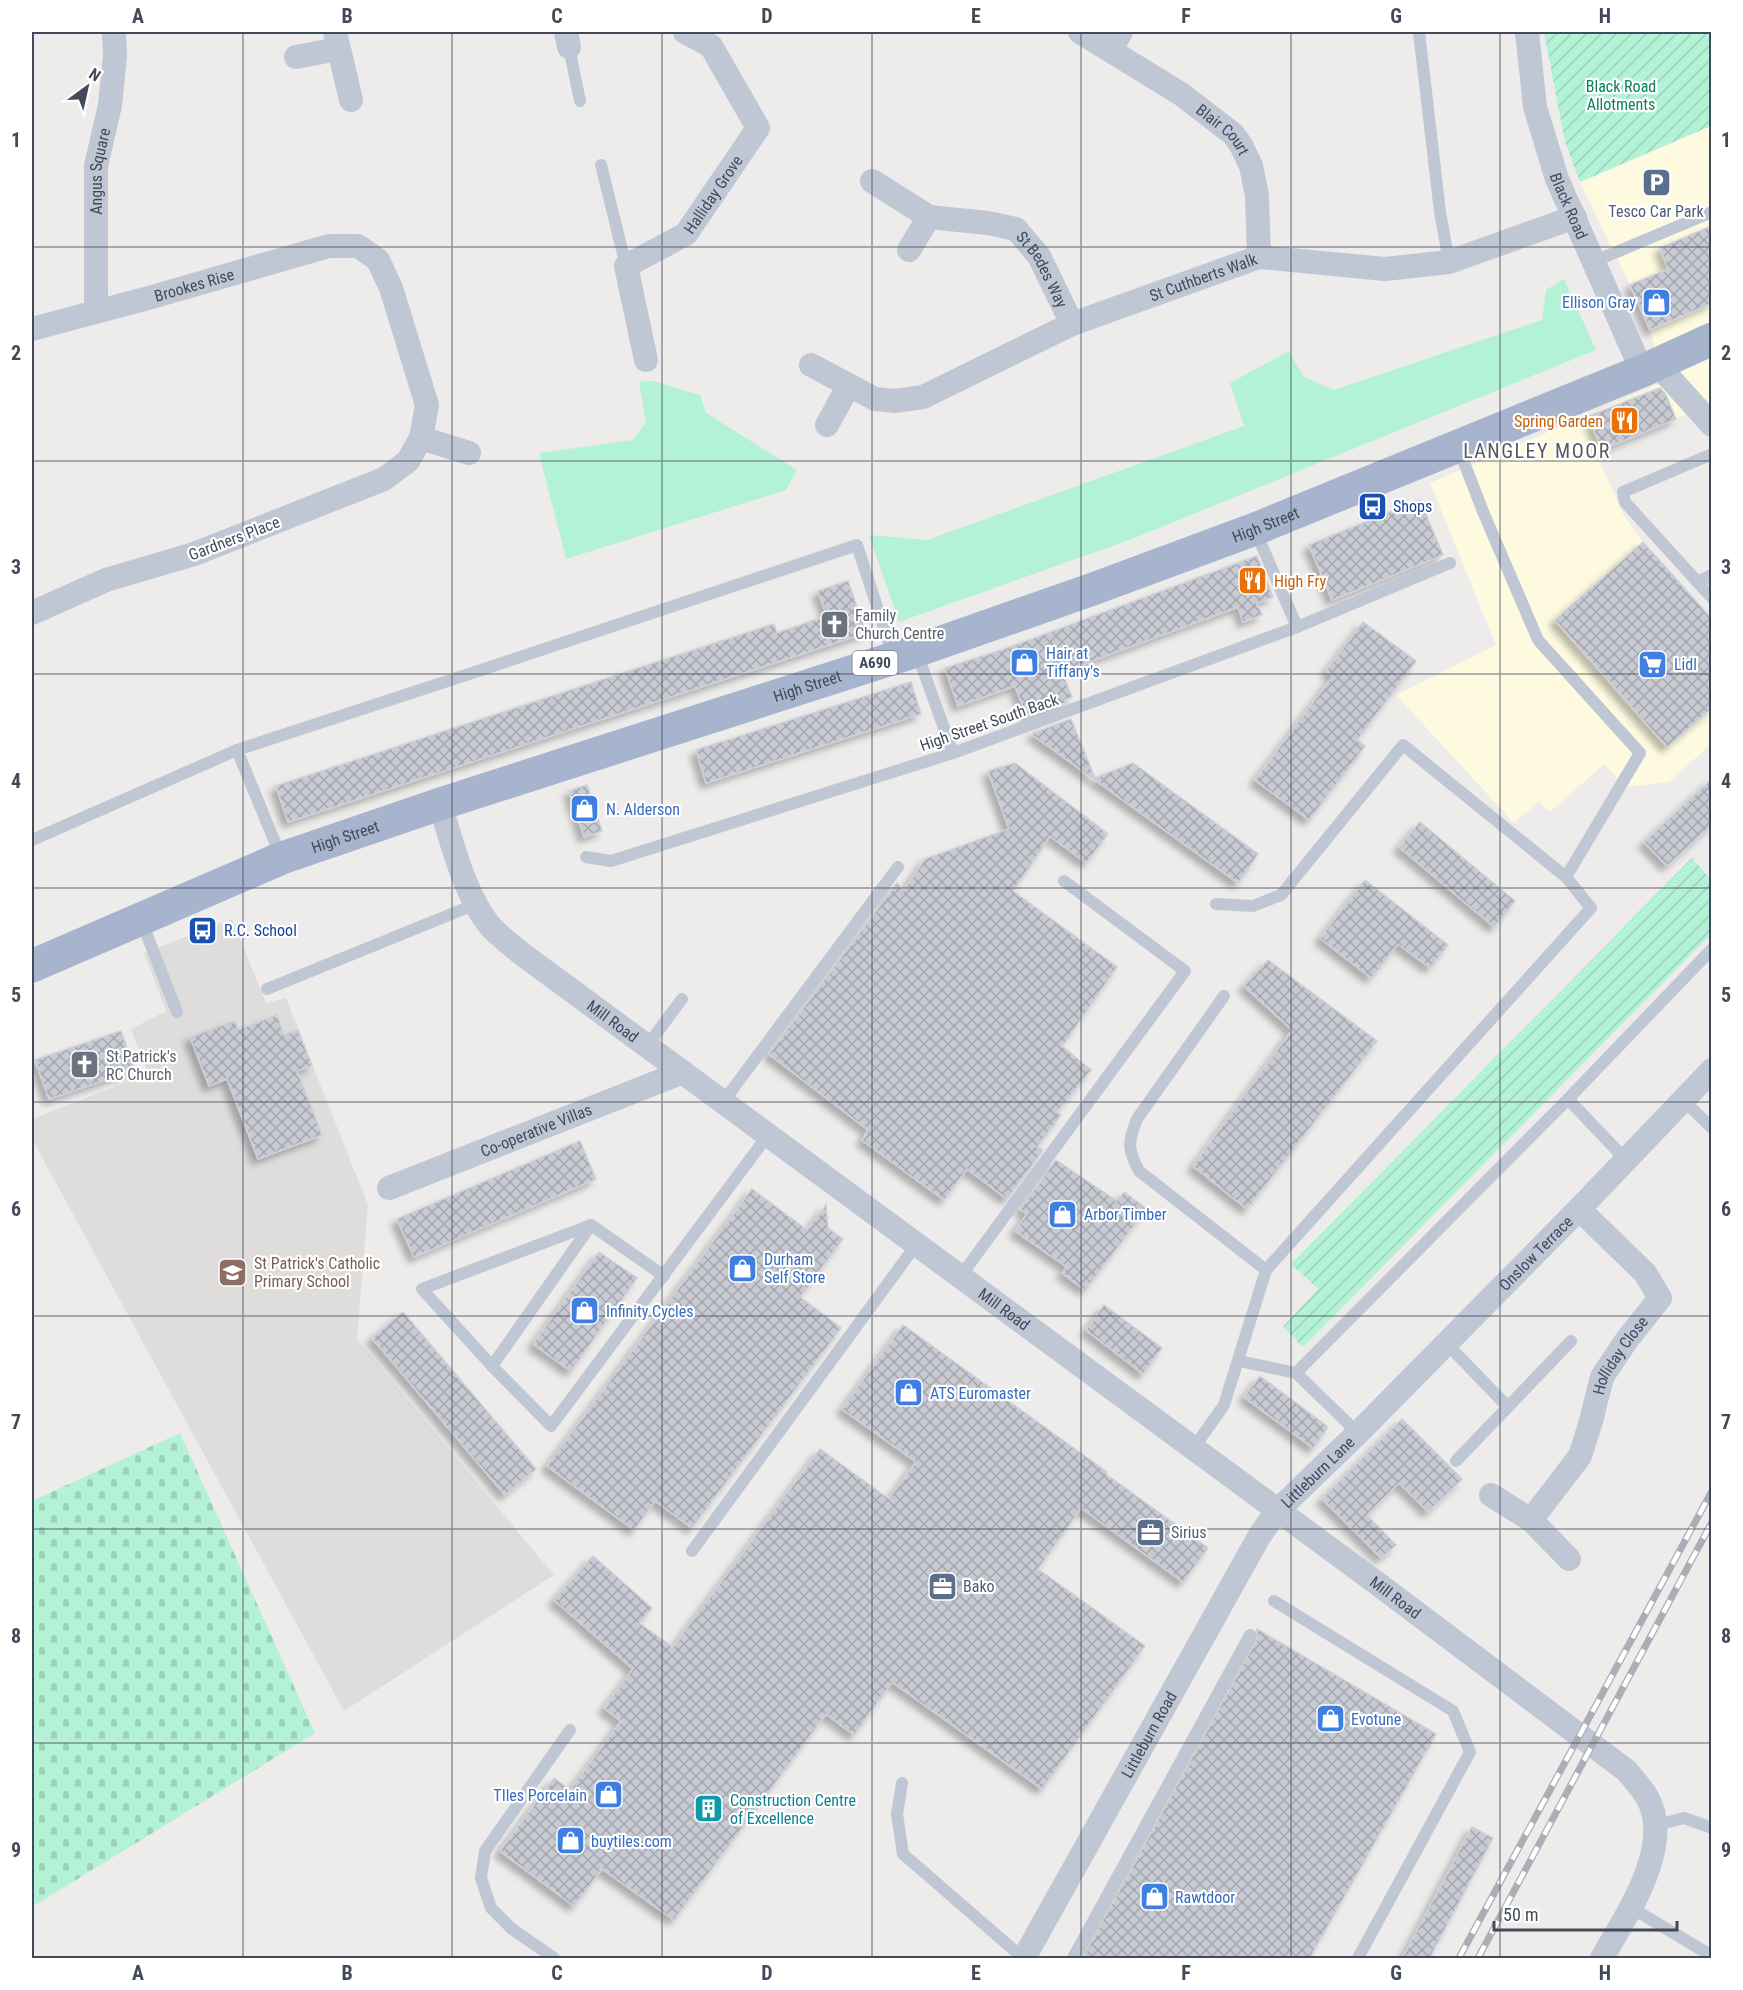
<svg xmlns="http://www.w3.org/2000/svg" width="1743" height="1990" font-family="'Roboto Condensed',sans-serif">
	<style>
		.commercial { fill: #fdfae0 }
		.education { fill: #dfdcdc }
		.grass { fill: #b3f2d7 }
		.cemetery { fill: url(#cemetery-stones) }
		.garden { fill: url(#garden-furrows) }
		.building { fill: url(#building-cross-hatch); stroke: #cecfd8; stroke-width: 1.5; filter: url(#shadow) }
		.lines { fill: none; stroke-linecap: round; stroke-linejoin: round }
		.service { stroke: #bfc7d5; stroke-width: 12 }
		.minor { stroke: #bfc7d5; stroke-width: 24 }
		.primary { stroke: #a7b4ce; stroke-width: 33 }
		.rail-casing { stroke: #acaeb7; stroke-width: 7 }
		.rail { stroke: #fff; stroke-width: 4.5; stroke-dasharray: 14; stroke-linecap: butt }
		.grid { fill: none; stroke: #424a5a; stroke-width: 1.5; stroke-opacity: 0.55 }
		.labels { text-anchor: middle; stroke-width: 4.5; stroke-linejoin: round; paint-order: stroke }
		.shield { fill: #fff; stroke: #7b808c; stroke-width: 1.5 }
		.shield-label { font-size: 15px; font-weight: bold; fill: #424a5a }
		.park-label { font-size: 16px; fill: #0e805c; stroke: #fff }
		.street-label { font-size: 16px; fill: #424a5a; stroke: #fff }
		.service-label { font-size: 16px; fill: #4e5e75; stroke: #fff; text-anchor: start }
		.shop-label { font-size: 16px; fill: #366cbe; stroke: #fff; text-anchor: start }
		.food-label { font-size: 16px; fill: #c56008; stroke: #fff; text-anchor: end }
		.transit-label { font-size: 16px; fill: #164399; stroke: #fff; text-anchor: start }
		.worship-label { font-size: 16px; fill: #5b616d; stroke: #fff; text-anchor: start }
		.education-label { font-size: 16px; fill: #785e54; stroke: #fff; text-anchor: start }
		.culture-label { font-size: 16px; fill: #0d838f; stroke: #fff; text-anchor: start }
		.quarter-label { font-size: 20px; letter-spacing: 1.5px; fill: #575a61; stroke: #fff }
		.neatline { fill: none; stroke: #424a5a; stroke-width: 2 }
		.grid-label { font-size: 20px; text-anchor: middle; font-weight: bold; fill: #424a5a }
	</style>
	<defs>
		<pattern id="cemetery-stones" width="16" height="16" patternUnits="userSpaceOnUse" patternTransform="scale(1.5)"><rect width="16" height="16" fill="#b3f2d7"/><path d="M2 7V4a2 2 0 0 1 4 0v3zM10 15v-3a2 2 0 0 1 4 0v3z" fill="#9bd1bb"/></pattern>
		<pattern id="garden-furrows" width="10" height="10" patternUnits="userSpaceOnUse" patternTransform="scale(1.5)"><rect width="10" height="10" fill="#b3f2d7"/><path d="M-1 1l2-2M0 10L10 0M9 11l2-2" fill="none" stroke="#9bd1bb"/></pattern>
		<pattern id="building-cross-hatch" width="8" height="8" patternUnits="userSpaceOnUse" patternTransform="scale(1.5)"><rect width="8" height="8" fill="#c9cbd4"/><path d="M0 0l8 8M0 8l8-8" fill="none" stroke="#a5a7af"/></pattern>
		<filter id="shadow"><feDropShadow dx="-5.5" dy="5.5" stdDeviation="3" flood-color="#0004"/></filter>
	</defs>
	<rect width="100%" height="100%" fill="#eeebeb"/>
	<polygon class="commercial" points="1711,126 1711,404 1596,453 1624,516 1643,542 1711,619 1711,744 1669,782 1626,787 1604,764 1550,812 1539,801 1514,823 1396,695 1496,645 1430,483 1663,382 1650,330 1630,285 1580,182"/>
	<polygon class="education" points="232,919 266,1003 286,998 368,1205 357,1339 554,1575 344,1711 32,1139 32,1119 148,1074 131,1029 166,1011 144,953"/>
	<g class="grass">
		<polygon points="1564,279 1596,350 1132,539 899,622 869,535 927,540 1244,426 1230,383 1289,351 1303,376 1333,390 1542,320 1546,290"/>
		<polygon points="654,381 700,395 706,413 797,470 786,490 566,559 539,453 633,440 646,422 639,382"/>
	</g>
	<polygon class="cemetery" points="180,1433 315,1733 32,1907 32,1501"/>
	<g class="garden">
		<polygon points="1544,32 1711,32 1711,126 1580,182 1565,142"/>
		<polygon points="1692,858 1711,880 1711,934 1303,1347 1283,1327 1318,1289 1291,1264"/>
	</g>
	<g class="building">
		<polygon points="1712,226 1712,303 1650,330 1630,285 1668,269 1660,248"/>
		<polygon points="1660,388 1666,395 1676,419 1601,450 1589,416"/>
		<polygon points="1420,500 1443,555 1332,600 1309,545"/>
		<polygon points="1643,542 1712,619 1712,708 1667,747 1555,620"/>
		<polygon points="1257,556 1273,597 1257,603 1262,615 1243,622 1238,607 1062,672 1072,697 1064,700 1065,703 1027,717 1015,686 958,706 945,668 1002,650"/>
		<polygon points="848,581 866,633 288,822 276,786 774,624 777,633 827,616 818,591"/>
		<polygon points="1363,622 1416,661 1357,740 1365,746 1309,820 1255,780 1333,676 1326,671"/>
		<polygon points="911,682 921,714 706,783 696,750"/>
		<polygon points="1071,719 1095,778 1133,763 1258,854 1238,883 1034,736 1033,733"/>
		<polygon points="1015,763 1108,834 1086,863 1050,836 1013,891 1117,967 1062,1046 1091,1070 1057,1112 1061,1115 1037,1147 1043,1150 1007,1199 967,1169 944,1200 862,1140 868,1130 769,1054 897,883 903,891 925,859 1009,829 988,771"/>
		<polygon points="1712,779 1712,825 1667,866 1644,842"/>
		<polygon points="587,785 602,831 584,837 569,791"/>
		<polygon points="1420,822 1515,901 1494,927 1399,847"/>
		<polygon points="1365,880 1448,945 1430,968 1398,944 1371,978 1320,938"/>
		<polygon points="1268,960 1377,1041 1247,1209 1193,1166 1292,1030 1244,986"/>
		<polygon points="277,1015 284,1035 298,1030 312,1065 297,1071 322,1135 258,1159 227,1079 209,1086 190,1037 235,1021 238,1030"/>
		<polygon points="121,1031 135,1070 49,1099 35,1060"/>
		<polygon points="580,1141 596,1179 414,1257 397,1219"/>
		<polygon points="1056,1160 1117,1201 1124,1192 1147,1209 1085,1290 1062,1273 1067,1267 1015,1231 1027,1214 1020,1209"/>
		<polygon points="752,1189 807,1230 826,1205 828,1228 843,1239 800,1297 841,1328 692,1528 655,1501 634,1530 547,1466"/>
		<polygon points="599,1252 637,1278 571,1371 533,1344"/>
		<polygon points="1104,1305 1162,1348 1143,1374 1086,1330"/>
		<polygon points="403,1312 536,1469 505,1495 372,1338"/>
		<polygon points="903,1325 1107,1472 1106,1474 1208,1548 1183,1582 1081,1508 1038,1569 1145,1646 1042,1789 892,1682 854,1735 826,1714 674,1920 602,1869 574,1906 500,1851 554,1778 570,1790 621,1721 604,1708 633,1669 554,1600 593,1556 652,1608 639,1623 673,1647 820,1449 889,1499 916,1462 842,1409"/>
		<polygon points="1260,1376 1328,1427 1313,1448 1244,1397"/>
		<polygon points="1402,1419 1462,1479 1428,1512 1399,1483 1367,1515 1396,1545 1381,1558 1322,1499"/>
		<polygon points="1257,1629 1436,1734 1309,1959 1082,1959 1257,1639"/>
		<polygon points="1472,1827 1493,1838 1429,1959 1402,1959"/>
	</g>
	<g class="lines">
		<g class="service">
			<polyline points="1419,32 1440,212 1449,262"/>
			<polyline points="569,47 580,101"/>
			<polyline points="601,165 626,266"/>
			<polyline points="1595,261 1712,212"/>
			<polyline points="1458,447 1484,514 1538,640 1640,753 1566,877"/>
			<polyline points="1712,454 1623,492 1625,502 1712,598"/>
			<polyline points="1697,582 1712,575"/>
			<polyline points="1297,627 1450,563"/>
			<polyline points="917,653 953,753"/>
			<polyline points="237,750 281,857"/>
			<polyline points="32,840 237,750 469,674 857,545 893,656"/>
			<polyline points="586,857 611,861 953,753 1297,627 1255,530"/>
			<polyline points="141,920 177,1012"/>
			<polyline points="267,989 476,904"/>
			<path d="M1224,996L1137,1119C1128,1142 1127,1149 1139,1171L1266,1270"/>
			<polyline points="647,1046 682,999"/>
			<polyline points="1568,1099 1626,1160"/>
			<polyline points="1683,1100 1712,1128"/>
			<polyline points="723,1102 898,867"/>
			<polyline points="664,1276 591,1225 492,1366 551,1426 768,1135"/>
			<polyline points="960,1277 1185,971 1064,881"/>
			<polyline points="1446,1343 1508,1407"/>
			<polyline points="1239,1361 1296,1373 1358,1433"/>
			<polyline points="492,1366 422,1289 591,1225"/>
			<polyline points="1296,1373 1568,1099 1712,949"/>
			<polyline points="1193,1449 1224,1405 1266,1270 1591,908 1566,877 1403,745 1281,895 1253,906 1216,904"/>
			<polyline points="1456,1461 1571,1341"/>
			<polyline points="692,1551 916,1245"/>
			<polyline points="1274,1601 1453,1711 1470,1752 1358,1958"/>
			<polyline points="902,1783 897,1814 903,1854 1023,1958"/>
			<polyline points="1657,1825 1684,1818 1712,1828"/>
			<polyline points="1630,1907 1712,1956"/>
			<polyline points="554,1958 512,1929 491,1908 481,1878 485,1851 570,1730"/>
			<polyline points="1073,1958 1250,1635"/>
		</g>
		<g class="minor">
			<polyline points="335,32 351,100"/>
			<polyline points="566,32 569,47"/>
			<path id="s1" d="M1080,32L1181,94L1233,134L1241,145L1251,166L1257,196L1259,257"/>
			<path id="s2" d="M1527,32L1535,107L1557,179L1642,371"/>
			<polyline points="1110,50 1121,32"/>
			<polyline points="296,57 338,49"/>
			<path id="s3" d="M872,181L929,217L988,223L1016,229L1039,256L1072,324"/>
			<polyline points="909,250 929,217"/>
			<path id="s4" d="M96,312V166L110,105L115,56L114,32"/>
			<path id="s5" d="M32,329L152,297L329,246H358L378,260L391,288L427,405L421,438L408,461L384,479L194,554L106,580L32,613"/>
			<path id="s6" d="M646,360L626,266L686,234L758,128L711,46L685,32"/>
			<polyline points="1657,364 1712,425"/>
			<path id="s7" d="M811,365L875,399L895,401L923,397L1072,324L1259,257L1385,269L1449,262L1575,217"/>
			<polyline points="827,425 849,385"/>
			<polyline points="421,438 469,453"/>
			<path id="s8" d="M440,804C452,842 464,894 490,926C499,936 511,945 522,954L1378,1584L1627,1771C1633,1779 1642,1788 1647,1797C1675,1846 1626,1915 1602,1958"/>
			<path id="s9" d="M389,1188L683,1072"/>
			<polyline points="1491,1495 1531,1520 1569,1559"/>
			<path id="s10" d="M1531,1520L1580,1456L1591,1421L1602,1377L1626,1341L1660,1298L1645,1273L1579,1209"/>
			<path id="s11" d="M1024,1958L1260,1535L1277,1511L1358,1433L1579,1209L1712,1070"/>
		</g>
		<path class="primary" id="s12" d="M32,966L282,858L440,804L916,651L1093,589L1255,529L1642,371L1712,339"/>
		<defs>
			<g id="rail">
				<polyline points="1459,1958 1712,1491"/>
				<polyline points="1478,1958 1712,1522"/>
			</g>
		</defs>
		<use href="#rail" class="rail-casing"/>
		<use href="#rail" class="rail"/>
	</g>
	<path class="grid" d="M243,32V1958M452,32V1958M662,32V1958M872,32V1958M1081,32V1958M1291,32V1958M1500,32V1958M32,247H1712M32,461H1712M32,674H1712M32,888H1712M32,1102H1712M32,1316H1712M32,1529H1712M32,1743H1712"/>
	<defs>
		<symbol id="parking-square" viewBox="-11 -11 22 22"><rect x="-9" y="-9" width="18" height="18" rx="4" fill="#5c6f8a" stroke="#fff"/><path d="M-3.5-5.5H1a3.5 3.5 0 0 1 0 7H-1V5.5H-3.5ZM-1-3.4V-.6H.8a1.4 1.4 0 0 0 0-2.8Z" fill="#fff"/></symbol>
		<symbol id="shop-square" viewBox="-11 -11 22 22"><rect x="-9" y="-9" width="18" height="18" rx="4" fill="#3f7fe0" stroke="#fff"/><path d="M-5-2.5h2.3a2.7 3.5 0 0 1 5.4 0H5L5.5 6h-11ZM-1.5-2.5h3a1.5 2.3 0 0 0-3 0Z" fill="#fff"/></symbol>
		<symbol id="restaurant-square" viewBox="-11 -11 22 22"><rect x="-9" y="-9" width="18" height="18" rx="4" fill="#e8710a" stroke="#fff"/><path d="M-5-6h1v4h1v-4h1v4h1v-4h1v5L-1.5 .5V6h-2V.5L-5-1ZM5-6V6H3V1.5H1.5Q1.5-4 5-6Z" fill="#fff"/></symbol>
		<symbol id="bus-square" viewBox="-11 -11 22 22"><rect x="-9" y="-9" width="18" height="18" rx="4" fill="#1a4fb4" stroke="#fff"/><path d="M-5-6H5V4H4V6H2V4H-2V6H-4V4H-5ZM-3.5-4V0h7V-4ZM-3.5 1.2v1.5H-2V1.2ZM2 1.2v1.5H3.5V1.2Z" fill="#fff"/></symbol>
		<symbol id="church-square" viewBox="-11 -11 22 22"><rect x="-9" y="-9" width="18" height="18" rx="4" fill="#6b7280" stroke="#fff"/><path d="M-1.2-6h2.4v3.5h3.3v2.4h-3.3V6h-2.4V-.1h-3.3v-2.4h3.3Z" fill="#fff"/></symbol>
		<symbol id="supermarket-square" viewBox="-11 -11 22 22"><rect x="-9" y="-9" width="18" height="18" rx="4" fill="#3f7fe0" stroke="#fff"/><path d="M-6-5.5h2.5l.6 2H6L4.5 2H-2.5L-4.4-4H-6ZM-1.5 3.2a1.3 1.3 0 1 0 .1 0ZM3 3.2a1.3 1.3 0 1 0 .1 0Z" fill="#fff"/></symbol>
		<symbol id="school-square" viewBox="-11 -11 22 22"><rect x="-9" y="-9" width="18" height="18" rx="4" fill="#8d6e63" stroke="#fff"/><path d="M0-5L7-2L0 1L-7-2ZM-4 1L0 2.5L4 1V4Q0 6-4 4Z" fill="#fff"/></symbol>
		<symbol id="office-square" viewBox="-11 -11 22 22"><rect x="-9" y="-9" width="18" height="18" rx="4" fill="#5c6f8a" stroke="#fff"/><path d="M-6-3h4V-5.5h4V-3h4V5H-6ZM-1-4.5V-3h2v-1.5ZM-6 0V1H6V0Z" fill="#fff"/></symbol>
		<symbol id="building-square" viewBox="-11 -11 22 22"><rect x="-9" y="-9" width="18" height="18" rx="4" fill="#0f9aa8" stroke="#fff"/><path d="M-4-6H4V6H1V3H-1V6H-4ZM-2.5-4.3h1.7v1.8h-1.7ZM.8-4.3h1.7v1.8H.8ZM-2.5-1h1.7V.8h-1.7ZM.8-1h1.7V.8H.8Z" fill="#fff"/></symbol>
	</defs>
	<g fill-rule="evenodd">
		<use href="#parking-square" x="1640" y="166" width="33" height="33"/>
		<use href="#shop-square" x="1640" y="286" width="33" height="33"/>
		<use href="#restaurant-square" x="1608" y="404" width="33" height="33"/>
		<use href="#bus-square" x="1356" y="490" width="33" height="33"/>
		<use href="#restaurant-square" x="1236" y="564" width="33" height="33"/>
		<use href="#church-square" x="818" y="608" width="33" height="33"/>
		<use href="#shop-square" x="1008" y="646" width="33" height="33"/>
		<use href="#supermarket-square" x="1636" y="648" width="33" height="33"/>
		<use href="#shop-square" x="568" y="792" width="33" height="33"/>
		<use href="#bus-square" x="186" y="914" width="33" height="33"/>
		<use href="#church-square" x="68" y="1048" width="33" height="33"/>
		<use href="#shop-square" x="1046" y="1198" width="33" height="33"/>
		<use href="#shop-square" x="726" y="1252" width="33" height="33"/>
		<use href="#school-square" x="216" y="1256" width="33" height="33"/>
		<use href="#shop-square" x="568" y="1294" width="33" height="33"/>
		<use href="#shop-square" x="892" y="1376" width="33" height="33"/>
		<use href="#office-square" x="1134" y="1516" width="33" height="33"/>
		<use href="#office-square" x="926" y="1570" width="33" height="33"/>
		<use href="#shop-square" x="1314" y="1702" width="33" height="33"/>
		<use href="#shop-square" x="592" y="1778" width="33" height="33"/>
		<use href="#building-square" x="692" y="1792" width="33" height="33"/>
		<use href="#shop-square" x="554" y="1824" width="33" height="33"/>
		<use href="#shop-square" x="1138" y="1880" width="33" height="33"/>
	</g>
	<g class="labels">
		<rect class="shield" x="852.5" y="651" width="45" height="24" rx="4.5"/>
		<g class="shield-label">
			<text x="875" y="668">A690</text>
		</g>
		<g class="park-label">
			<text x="1621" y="92">Black Road<tspan x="1621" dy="18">Allotments</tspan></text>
		</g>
		<g class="street-label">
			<text dy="6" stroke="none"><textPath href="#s1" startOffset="174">Blair Court</textPath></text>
			<text dy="6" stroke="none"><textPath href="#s4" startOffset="141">Angus Square</textPath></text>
			<text dy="6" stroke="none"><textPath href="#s6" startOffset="212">Halliday Grove</textPath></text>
			<text dy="6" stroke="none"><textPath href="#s2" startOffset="180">Black Road</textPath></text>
			<text dy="6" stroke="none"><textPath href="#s3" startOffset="204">St Bedes Way</textPath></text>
			<text dy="6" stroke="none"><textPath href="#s7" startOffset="426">St Cuthberts Walk</textPath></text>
			<text dy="6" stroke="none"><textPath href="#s5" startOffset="168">Brookes Rise</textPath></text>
			<text dy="6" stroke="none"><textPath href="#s12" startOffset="1311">High Street</textPath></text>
			<text transform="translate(234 538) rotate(-21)" y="6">Gardners Place</text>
			<text dy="6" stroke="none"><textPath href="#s12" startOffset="825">High Street</textPath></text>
			<text transform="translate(989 722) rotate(-19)" y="6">High Street South Back</text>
			<text dy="6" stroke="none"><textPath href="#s12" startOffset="339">High Street</textPath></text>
			<text dy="6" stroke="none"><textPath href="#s8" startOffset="288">Mill Road</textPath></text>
			<text dy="6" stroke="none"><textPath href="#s9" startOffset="158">Co-operative Villas</textPath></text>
			<text dy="6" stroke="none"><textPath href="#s11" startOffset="879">Onslow Terrace</textPath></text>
			<text dy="6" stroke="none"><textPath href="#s8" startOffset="774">Mill Road</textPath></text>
			<text dy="6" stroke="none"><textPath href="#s10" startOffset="190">Holliday Close</textPath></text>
			<text dy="6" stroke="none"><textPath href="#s11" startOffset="570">Littleburn Lane</textPath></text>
			<text dy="6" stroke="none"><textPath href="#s8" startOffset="1260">Mill Road</textPath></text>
			<text dy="6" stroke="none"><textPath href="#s11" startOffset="256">Littleburn Road</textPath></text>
		</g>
		<g class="service-label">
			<text x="1656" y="217" text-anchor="middle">Tesco Car Park</text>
			<text x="1171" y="1538">Sirius</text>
			<text x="963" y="1592">Bako</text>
		</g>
		<g class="shop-label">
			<text x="1636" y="308" text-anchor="end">Ellison Gray</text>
			<text x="1046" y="659">Hair at<tspan x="1046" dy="18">Tiffany's</tspan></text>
			<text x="1674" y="670">Lidl</text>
			<text x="606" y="815">N. Alderson</text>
			<text x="1084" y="1220">Arbor Timber</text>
			<text x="764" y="1265">Durham<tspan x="764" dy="18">Self Store</tspan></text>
			<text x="606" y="1317">Infinity Cycles</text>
			<text x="930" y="1399">ATS Euromaster</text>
			<text x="1351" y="1725">Evotune</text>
			<text x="587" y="1801" text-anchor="end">TIles Porcelain</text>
			<text x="591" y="1847">buytiles.com</text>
			<text x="1175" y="1903">Rawtdoor</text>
		</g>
		<g class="food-label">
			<text x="1603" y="427">Spring Garden</text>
			<text x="1274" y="587" text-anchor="start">High Fry</text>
		</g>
		<g class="transit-label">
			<text x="1393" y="512">Shops</text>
			<text x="224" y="936">R.C. School</text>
		</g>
		<g class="worship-label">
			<text x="855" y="621">Family<tspan x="855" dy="18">Church Centre</tspan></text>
			<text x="106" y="1062">St Patrick's<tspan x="106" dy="18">RC Church</tspan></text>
		</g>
		<g class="education-label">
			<text x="254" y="1269">St Patrick's Catholic<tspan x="254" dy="18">Primary School</tspan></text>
		</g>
		<g class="culture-label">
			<text x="730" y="1806">Construction Centre<tspan x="730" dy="18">of Excellence</tspan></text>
		</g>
		<g class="quarter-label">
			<text x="1537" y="458">LANGLEY MOOR</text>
		</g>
	</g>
	<rect width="1743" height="1990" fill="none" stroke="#ffffff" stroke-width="66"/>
	<g transform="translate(87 87) rotate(33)" stroke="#ffffff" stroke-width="4.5" paint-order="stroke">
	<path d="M0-4.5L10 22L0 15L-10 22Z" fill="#424a5a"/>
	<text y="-9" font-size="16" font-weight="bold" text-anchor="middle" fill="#424a5a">N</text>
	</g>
	<path d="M1494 1921v9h183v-9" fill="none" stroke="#424a5a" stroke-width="3"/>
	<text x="1503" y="1921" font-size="18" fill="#424a5a" stroke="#ffffff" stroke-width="4.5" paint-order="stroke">50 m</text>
	<rect x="33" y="33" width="1677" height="1924" class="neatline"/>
	<g class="grid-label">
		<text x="138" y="23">A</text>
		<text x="347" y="23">B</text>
		<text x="557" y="23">C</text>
		<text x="767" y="23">D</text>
		<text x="976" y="23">E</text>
		<text x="1186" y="23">F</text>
		<text x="1396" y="23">G</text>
		<text x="1605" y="23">H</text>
		<text x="16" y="147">1</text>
		<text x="1726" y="147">1</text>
		<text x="16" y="360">2</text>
		<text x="1726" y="360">2</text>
		<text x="16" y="574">3</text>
		<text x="1726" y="574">3</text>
		<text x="16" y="788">4</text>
		<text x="1726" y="788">4</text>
		<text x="16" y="1002">5</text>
		<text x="1726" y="1002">5</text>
		<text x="16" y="1216">6</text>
		<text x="1726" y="1216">6</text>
		<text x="16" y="1429">7</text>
		<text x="1726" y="1429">7</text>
		<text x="16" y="1643">8</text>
		<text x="1726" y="1643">8</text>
		<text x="16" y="1857">9</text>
		<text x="1726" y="1857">9</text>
		<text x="138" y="1980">A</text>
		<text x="347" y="1980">B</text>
		<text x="557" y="1980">C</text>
		<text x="767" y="1980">D</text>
		<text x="976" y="1980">E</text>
		<text x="1186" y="1980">F</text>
		<text x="1396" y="1980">G</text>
		<text x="1605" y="1980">H</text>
	</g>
</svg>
